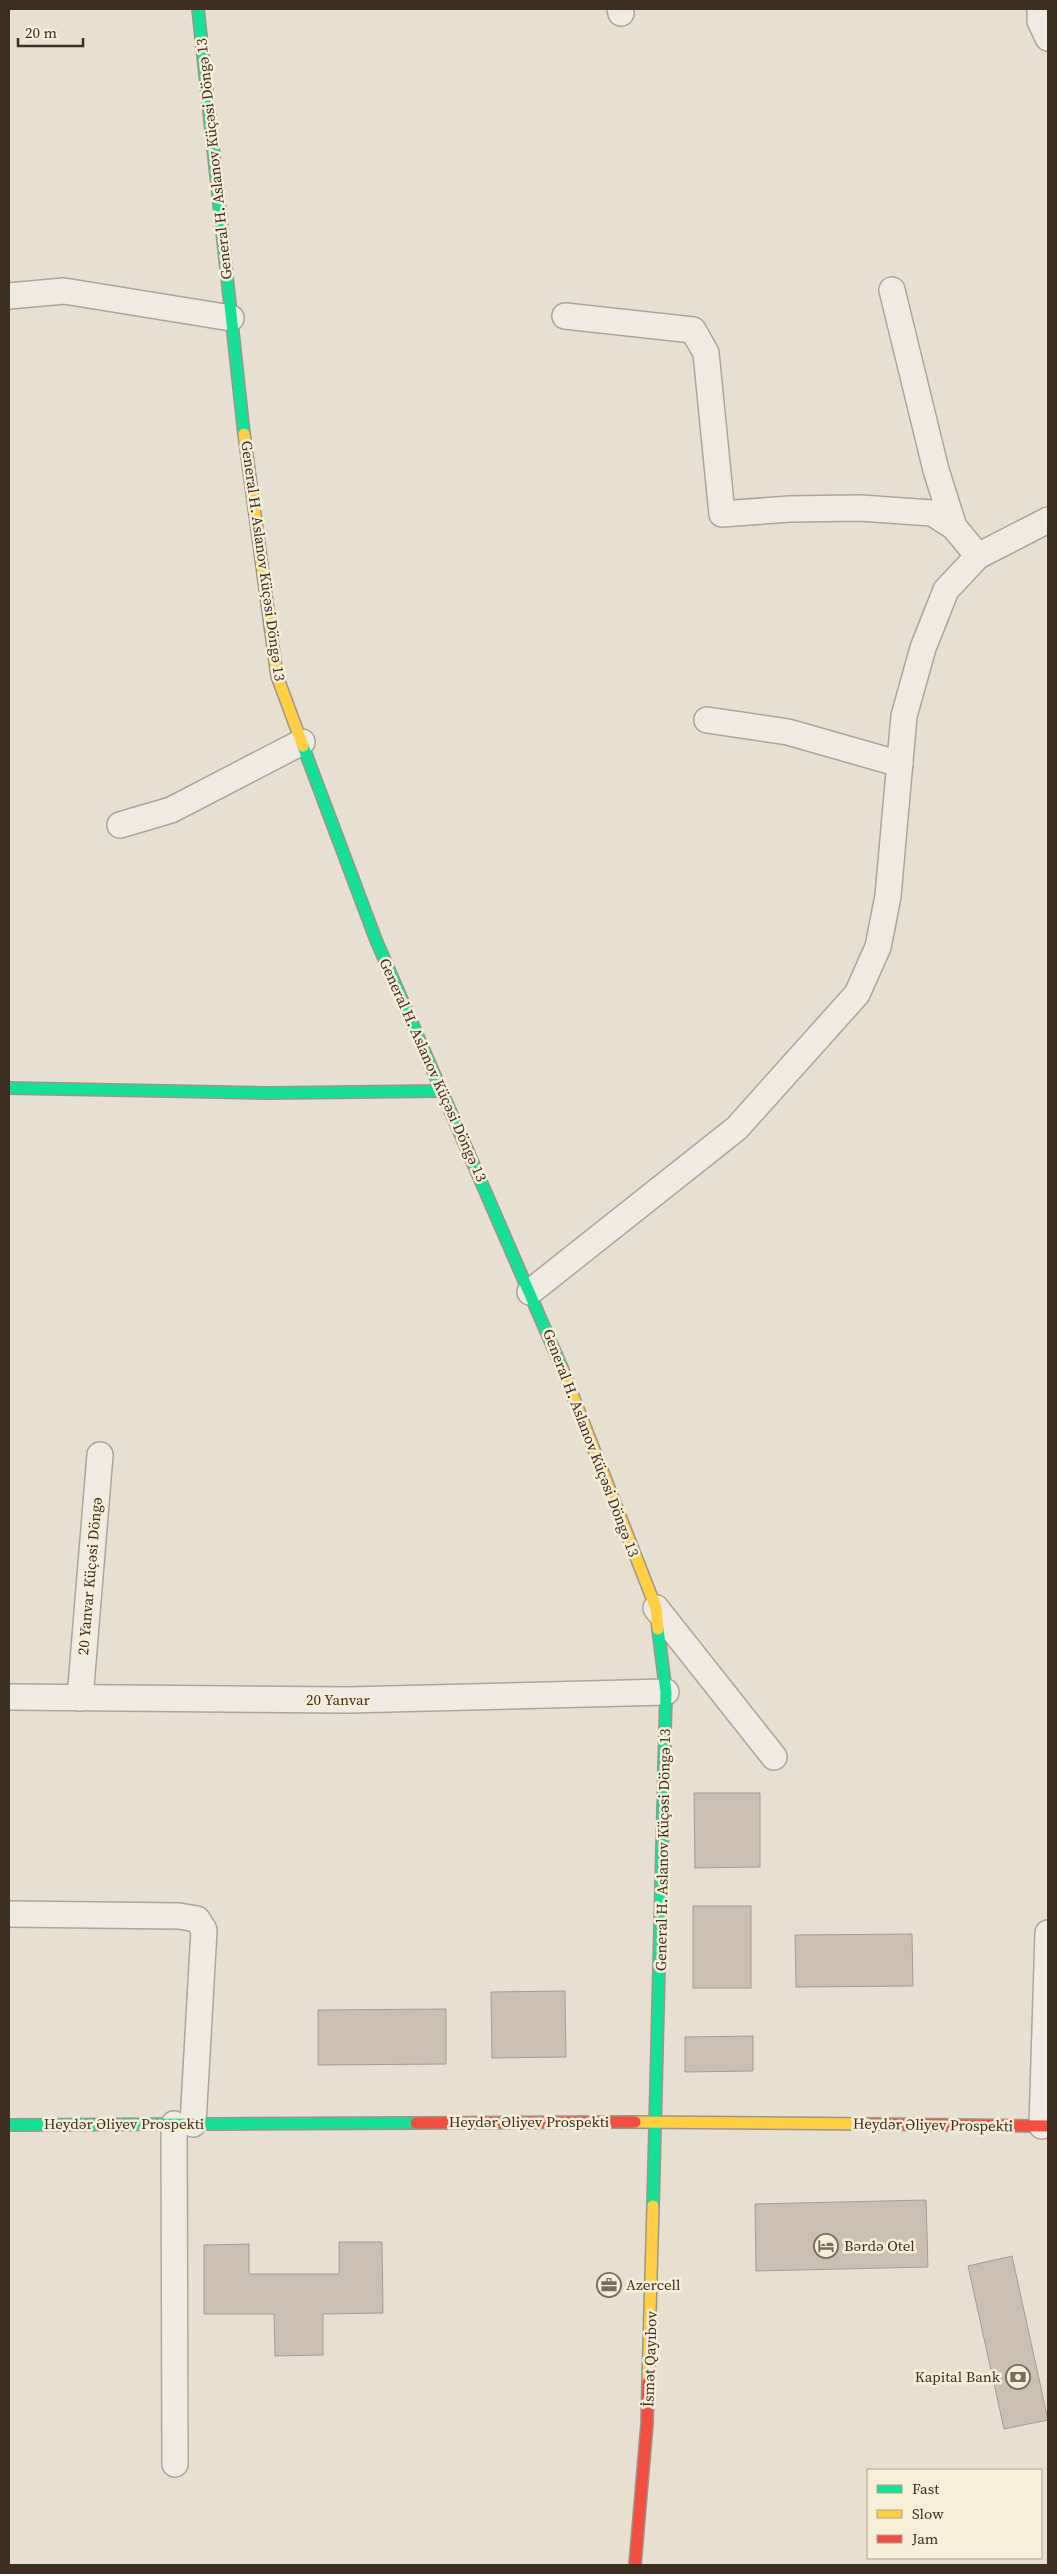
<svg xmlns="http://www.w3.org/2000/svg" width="1057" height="2574" font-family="'Source Serif 4',serif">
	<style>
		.building { fill: #cbbfb2; stroke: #a89c90 }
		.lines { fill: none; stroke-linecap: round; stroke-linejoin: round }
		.street-casing { stroke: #ada599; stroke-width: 28 }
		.fast-casing { stroke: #9c958a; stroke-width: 14 }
		.slow-casing { stroke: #9c958a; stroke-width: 14 }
		.jam-casing { stroke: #9c958a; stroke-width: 14 }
		.street { stroke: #efebe3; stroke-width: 25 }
		.fast { stroke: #16e098; stroke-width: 11 }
		.slow { stroke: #ffcf43; stroke-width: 11 }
		.jam { stroke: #f24e42; stroke-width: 11 }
		.labels { text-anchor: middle; stroke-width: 5; stroke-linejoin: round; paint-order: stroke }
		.street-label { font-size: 15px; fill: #3d2e20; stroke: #f7eed8 }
		.poi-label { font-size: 15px; fill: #3d2e20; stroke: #f7eed8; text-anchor: start }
	</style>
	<rect width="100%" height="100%" fill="#e7e0d1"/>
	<g class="building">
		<polygon points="694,1793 760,1793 760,1867 695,1868"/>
		<rect x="693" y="1906" width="58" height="82"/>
		<polygon points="912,1934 913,1986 796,1987 795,1935"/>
		<polygon points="565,1991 566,2057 492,2058 491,1992"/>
		<polygon points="446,2009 446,2064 318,2065 318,2010"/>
		<polygon points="753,2036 753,2071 685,2072 685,2037"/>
		<polygon points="926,2200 928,2267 756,2271 755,2204"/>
		<polygon points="339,2242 382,2242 383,2313 323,2314 323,2355 275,2356 274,2314 204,2314 204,2245 249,2244 249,2274 339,2274"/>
		<polygon points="1012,2256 1048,2420 1004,2429 968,2266"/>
	</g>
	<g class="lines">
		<defs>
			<g id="street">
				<polyline points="620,9 621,13"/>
				<polyline points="1040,9 1040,21 1048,38"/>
				<polyline points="892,290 936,470 954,527"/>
				<polyline points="9,296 64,291 231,318"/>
				<polyline points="565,316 693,330 706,353 722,514 790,509 860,508 932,513 954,527 978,556"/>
				<polyline points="707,720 788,732 900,764"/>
				<polyline points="120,825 171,810 302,742"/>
				<polyline points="530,1292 737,1128 857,994 878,947 888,896 904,716 923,648 946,590 978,556 1048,520"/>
				<polyline points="656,1608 774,1757"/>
				<polyline points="9,1697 348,1700 666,1692"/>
				<polyline points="80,1698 100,1455"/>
				<polyline points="9,1914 179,1916 197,1919 204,1930 193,2124"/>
				<polyline points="174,2124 175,2464"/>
				<polyline points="1042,2126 1048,1933"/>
			</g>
			<g id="fast">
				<polyline points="198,9 244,434"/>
				<polyline points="303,746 376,940 562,1368"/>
				<polyline points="9,1088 268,1093 442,1091"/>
				<polyline points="9,2125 416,2123"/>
				<polyline points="653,2206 666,1692 658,1629"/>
			</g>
			<g id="slow">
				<polyline points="244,434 277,676 303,746"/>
				<polyline points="562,1368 656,1608 658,1629"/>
				<polyline points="635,2122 871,2124"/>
				<polyline points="648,2382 653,2206"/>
			</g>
			<g id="jam">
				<polyline points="416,2123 635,2122"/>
				<polyline points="871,2124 1048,2126"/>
				<polyline points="635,2565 647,2424 648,2382"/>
			</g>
		</defs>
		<use href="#street" class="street-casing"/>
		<use href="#fast" class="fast-casing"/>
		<use href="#slow" class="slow-casing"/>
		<use href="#jam" class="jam-casing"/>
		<use href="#street" class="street"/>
		<use href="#fast" class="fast"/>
		<use href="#slow" class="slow"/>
		<use href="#jam" class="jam"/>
	</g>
	<defs>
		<symbol id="hotel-ring" viewBox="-11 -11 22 22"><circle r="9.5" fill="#f7eed8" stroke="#786c5e" stroke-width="1.5"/><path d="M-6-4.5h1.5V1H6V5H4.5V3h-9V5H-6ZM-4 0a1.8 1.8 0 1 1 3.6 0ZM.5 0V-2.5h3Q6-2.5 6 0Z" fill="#786c5e"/></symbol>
		<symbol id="office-ring" viewBox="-11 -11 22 22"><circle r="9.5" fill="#f7eed8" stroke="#786c5e" stroke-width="1.5"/><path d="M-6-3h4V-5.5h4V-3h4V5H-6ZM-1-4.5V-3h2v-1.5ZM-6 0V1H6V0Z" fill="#786c5e"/></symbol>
		<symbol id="bank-ring" viewBox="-11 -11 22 22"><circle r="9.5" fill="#f7eed8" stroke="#786c5e" stroke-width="1.5"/><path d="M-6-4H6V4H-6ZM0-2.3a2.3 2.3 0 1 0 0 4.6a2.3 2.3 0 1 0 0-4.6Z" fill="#786c5e"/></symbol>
	</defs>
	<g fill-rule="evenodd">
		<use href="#hotel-ring" x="812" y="2232" width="28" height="28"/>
		<use href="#office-ring" x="595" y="2271" width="28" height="28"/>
		<use href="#bank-ring" x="1004" y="2363" width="28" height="28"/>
	</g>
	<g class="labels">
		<g class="street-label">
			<text transform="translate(214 159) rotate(-96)" y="5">General H. Aslanov Küçəsi Döngə 13</text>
			<text transform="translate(263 561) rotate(82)" y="5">General H. Aslanov Küçəsi Döngə 13</text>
			<text transform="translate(433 1070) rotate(66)" y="5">General H. Aslanov Küçəsi Döngə 13</text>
			<text transform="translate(591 1443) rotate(69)" y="5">General H. Aslanov Küçəsi Döngə 13</text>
			<text transform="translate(90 1576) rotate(-85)" y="5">20 Yanvar Küçəsi Döngə</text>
			<text x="338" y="1705">20 Yanvar</text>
			<text transform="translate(663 1850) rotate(-89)" y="5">General H. Aslanov Küçəsi Döngə 13</text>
			<text x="529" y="2127">Heydər Əliyev Prospekti</text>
			<text x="124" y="2129">Heydər Əliyev Prospekti</text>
			<text transform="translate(933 2125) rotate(1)" y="5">Heydər Əliyev Prospekti</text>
			<text transform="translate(650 2359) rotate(-88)" y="5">İsmət Qayıbov</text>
		</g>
		<g class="poi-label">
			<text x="844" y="2251">Bərdə Otel</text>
			<text x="626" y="2290">Azercell</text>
			<text x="1000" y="2382" text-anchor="end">Kapital Bank</text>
		</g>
	</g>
	<rect width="1057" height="2574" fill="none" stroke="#3d2e20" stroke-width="20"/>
	<rect x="867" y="2469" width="175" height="90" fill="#f7eed8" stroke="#ada18e"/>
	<rect x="877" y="2485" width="25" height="8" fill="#16e098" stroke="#ada18e"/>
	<text x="912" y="2494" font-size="15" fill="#3d2e20">Fast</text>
	<rect x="877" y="2510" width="25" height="8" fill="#ffcf43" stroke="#ada18e"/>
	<text x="912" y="2519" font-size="15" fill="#3d2e20">Slow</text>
	<rect x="877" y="2535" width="25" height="8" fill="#f24e42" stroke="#ada18e"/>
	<text x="912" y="2544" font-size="15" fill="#3d2e20">Jam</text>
	<path d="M18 38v8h65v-8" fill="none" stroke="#3d2e20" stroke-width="2.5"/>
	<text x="25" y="38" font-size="15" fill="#3d2e20" stroke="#f7eed8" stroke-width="4" paint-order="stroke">20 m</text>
</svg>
